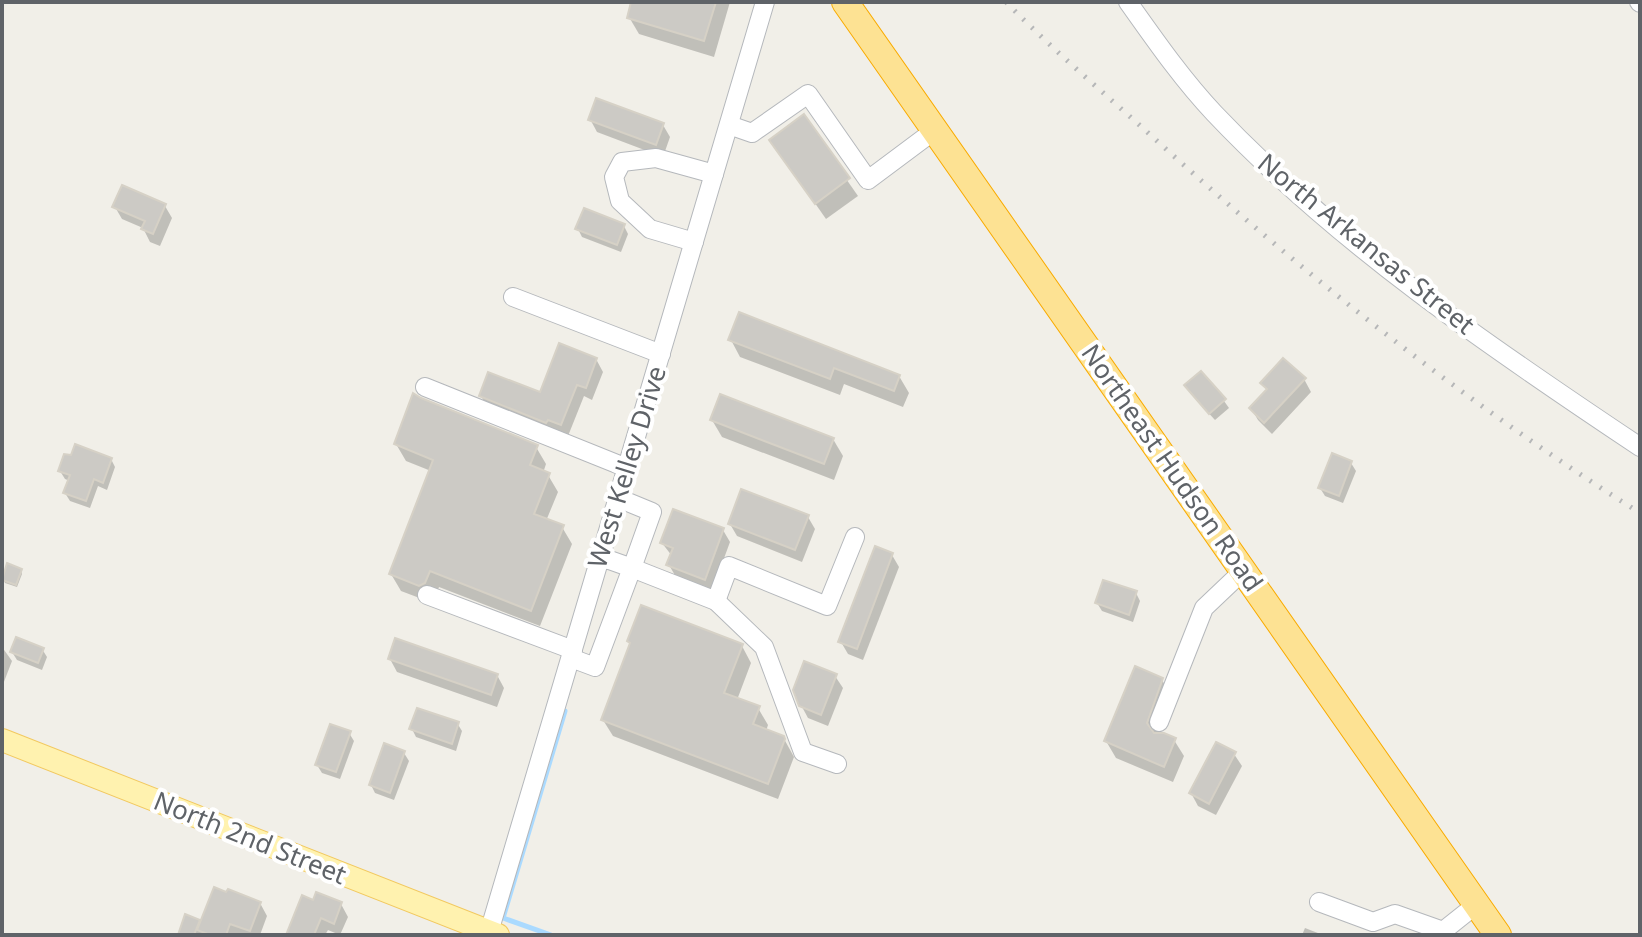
<svg xmlns="http://www.w3.org/2000/svg" width="1642" height="937" font-family="'Noto Sans',sans-serif">
	<style>
		.shadow { fill: #0003 }
		.lines { fill: none; stroke-linecap: round; stroke-linejoin: round }
		.stream { stroke: #aadaff; stroke-width: 5 }
		.building { fill: #cccac5; stroke: #d6d1c6; stroke-width: 2 }
		.minor-casing { stroke: #b5b8bc; stroke-width: 20 }
		.major-casing { stroke: #f2c960; stroke-width: 24 }
		.highway-casing { stroke: #f9ab00; stroke-width: 28 }
		.minor { stroke: #fff; stroke-width: 18 }
		.major { stroke: #fff2af; stroke-width: 22 }
		.highway { stroke: #fde293; stroke-width: 26 }
		.rail { stroke: #b6b7b8; stroke-width: 5; stroke-dasharray: 2 10; stroke-linecap: butt }
		.labels { text-anchor: middle; stroke-width: 8; stroke-linejoin: round; paint-order: stroke }
		.street-label { font-size: 26px; fill: #5f6368; stroke: #fff }
	</style>
	<rect width="100%" height="100%" fill="#f1efe8"/>
	<g class="shadow">
		<polygon points="633,2 730,2 714,57 639,34 629,17"/>
		<polygon points="803,117 858,196 826,219 771,140"/>
		<polygon points="590,119 663,125 670,137 663,157 597,132"/>
		<polygon points="165,206 172,218 160,246 150,242 143,228 122,219 115,207"/>
		<polygon points="624,226 628,234 621,252 582,237 578,229"/>
		<polygon points="731,340 899,376 909,393 903,407 844,384 840,395 740,357"/>
		<polygon points="596,359 603,372 592,400 584,396 568,436 488,408 481,396 541,395"/>
		<polygon points="1304,379 1311,392 1272,434 1258,420 1251,408 1267,391 1263,383"/>
		<polygon points="1191,394 1224,401 1229,408 1215,420"/>
		<polygon points="712,420 833,439 843,456 834,480 722,437"/>
		<polygon points="396,444 536,447 546,464 543,473 548,475 558,492 546,521 562,527 572,544 540,626 439,587 434,600 430,602 401,591 391,574 431,471 406,461"/>
		<polygon points="111,459 115,467 107,490 98,486 90,508 70,501 65,493 70,481 65,479 60,471"/>
		<polygon points="1351,463 1356,471 1343,503 1325,496 1320,488"/>
		<polygon points="808,517 815,529 802,562 737,536 730,524"/>
		<polygon points="723,530 730,542 712,591 676,577 669,565 672,556 662,543"/>
		<polygon points="892,555 899,567 863,660 848,654 841,642"/>
		<polygon points="21,570 22,574 17,587 5,583 3,579"/>
		<polygon points="1136,593 1140,601 1133,622 1102,611 1097,603"/>
		<polygon points="742,646 751,663 737,700 758,708 768,725 766,731 783,737 794,757 778,799 613,736 603,720"/>
		<polygon points="2,647 12,661 2,687"/>
		<polygon points="42,649 47,657 42,670 17,660 12,652"/>
		<polygon points="390,659 497,675 504,688 497,707 397,672"/>
		<polygon points="835,676 843,688 828,726 808,718 801,705"/>
		<polygon points="1162,680 1172,697 1159,735 1174,740 1184,756 1173,782 1116,758 1106,741"/>
		<polygon points="457,723 462,731 456,751 416,737 412,729"/>
		<polygon points="349,733 354,741 340,779 322,773 317,765"/>
		<polygon points="404,753 409,761 394,800 375,793 371,785"/>
		<polygon points="1234,754 1242,766 1216,815 1198,806 1191,793"/>
		<polygon points="227,895 260,903 267,916 260,935 216,935 207,932 207,935 180,935 199,921 201,925"/>
		<polygon points="314,902 341,904 348,917 340,935 328,930 325,935 288,935"/>
		<polygon points="1305,928 1323,935 1302,935"/>
	</g>
	<g class="lines">
		<polyline class="stream" points="551,935 503,918 565,711"/>
	</g>
	<g class="building">
		<polygon points="631,2 716,2 704,41 627,18"/>
		<polygon points="596,98 664,123 656,145 588,120"/>
		<polygon points="804,114 850,178 815,204 769,140"/>
		<polygon points="122,185 166,204 153,234 141,229 145,221 112,207"/>
		<polygon points="584,208 625,224 617,245 575,229"/>
		<polygon points="739,312 900,375 894,391 834,368 830,379 728,340"/>
		<polygon points="559,343 597,358 586,388 577,385 561,425 548,420 546,423 479,396 488,372 540,392"/>
		<polygon points="1283,358 1306,378 1264,423 1249,408 1267,389 1260,383"/>
		<polygon points="1201,371 1226,399 1209,414 1184,385"/>
		<polygon points="413,393 421,398 538,445 530,465 550,473 534,514 564,525 531,611 430,571 425,583 419,586 389,574 433,460 394,444"/>
		<polygon points="720,394 834,438 824,464 710,420"/>
		<polygon points="75,444 112,458 103,483 94,479 86,501 63,493 70,475 58,471 64,454 71,455"/>
		<polygon points="1332,453 1352,461 1339,496 1318,488"/>
		<polygon points="741,489 809,515 795,550 728,524"/>
		<polygon points="673,509 724,528 705,580 666,565 673,548 660,543"/>
		<polygon points="875,546 893,553 857,649 838,642"/>
		<polygon points="7,563 22,569 16,585 2,580"/>
		<polygon points="1103,580 1137,591 1129,615 1095,603"/>
		<polygon points="641,605 743,644 724,693 760,706 753,724 784,736 785,739 768,784 601,720 630,643 627,641"/>
		<polygon points="16,637 44,648 38,663 10,652"/>
		<polygon points="395,638 498,674 491,695 388,659"/>
		<polygon points="804,661 837,674 821,715 799,706 793,690"/>
		<polygon points="1135,666 1163,678 1147,723 1154,733 1164,733 1176,738 1164,767 1104,741"/>
		<polygon points="417,708 459,722 452,744 409,729"/>
		<polygon points="330,724 351,731 336,772 315,765"/>
		<polygon points="1216,742 1236,752 1209,804 1189,793"/>
		<polygon points="384,743 405,751 390,793 369,785"/>
		<polygon points="214,887 226,892 228,889 261,902 250,931 230,924 226,935 210,935 197,930"/>
		<polygon points="316,892 342,902 334,924 321,918 314,935 286,935 302,895 313,900"/>
		<polygon points="185,914 200,920 194,935 178,935"/>
	</g>
	<g class="lines">
		<defs>
			<g id="minor">
				<path d="M1128,2C1155,40 1182,79 1214,113C1338,244 1490,347 1640,447"/>
				<polyline points="1639,2 1640,3"/>
				<polyline points="729,125 752,133 808,94 868,180 935,130"/>
				<polyline points="694,242 650,229 620,201 614,177 622,162 656,158 714,174"/>
				<polyline points="513,297 661,354"/>
				<polyline points="425,387 627,468"/>
				<polyline points="618,498 652,512 632,568 716,601 729,566 827,606 855,537"/>
				<polyline points="427,595 573,650"/>
				<polyline points="716,601 764,647 803,752 837,764"/>
				<polyline points="571,658 595,667 632,568 601,557"/>
				<polyline points="1159,722 1204,608 1243,571"/>
				<polyline points="1319,902 1373,922 1395,914 1443,931 1446,935"/>
				<polyline points="1443,931 1477,904"/>
				<polyline points="489,932 765,2"/>
			</g>
			<polyline id="major" points="2,740 498,935"/>
			<polyline id="highway" points="845,2 1498,935"/>
		</defs>
		<use href="#minor" class="minor-casing"/>
		<use href="#major" class="major-casing"/>
		<use href="#highway" class="highway-casing"/>
		<use href="#minor" class="minor"/>
		<use href="#major" class="major"/>
		<use href="#highway" class="highway"/>
		<path class="rail" d="M1006,2C1050,47 1098,88 1145,130C1299,271 1464,402 1640,513"/>
	</g>
	<g class="labels">
		<g class="street-label">
			<text transform="translate(1366 244) rotate(39)" y="9">North Arkansas Street</text>
			<text transform="translate(627 467) rotate(-73)" y="9">West Kelley Drive</text>
			<text transform="translate(1172 468) rotate(55)" y="9">Northeast Hudson Road</text>
			<text transform="translate(250 838) rotate(22)" y="9">North 2nd Street</text>
		</g>
	</g>
	<rect width="1642" height="937" fill="none" stroke="#5f6368" stroke-width="8"/>
</svg>
